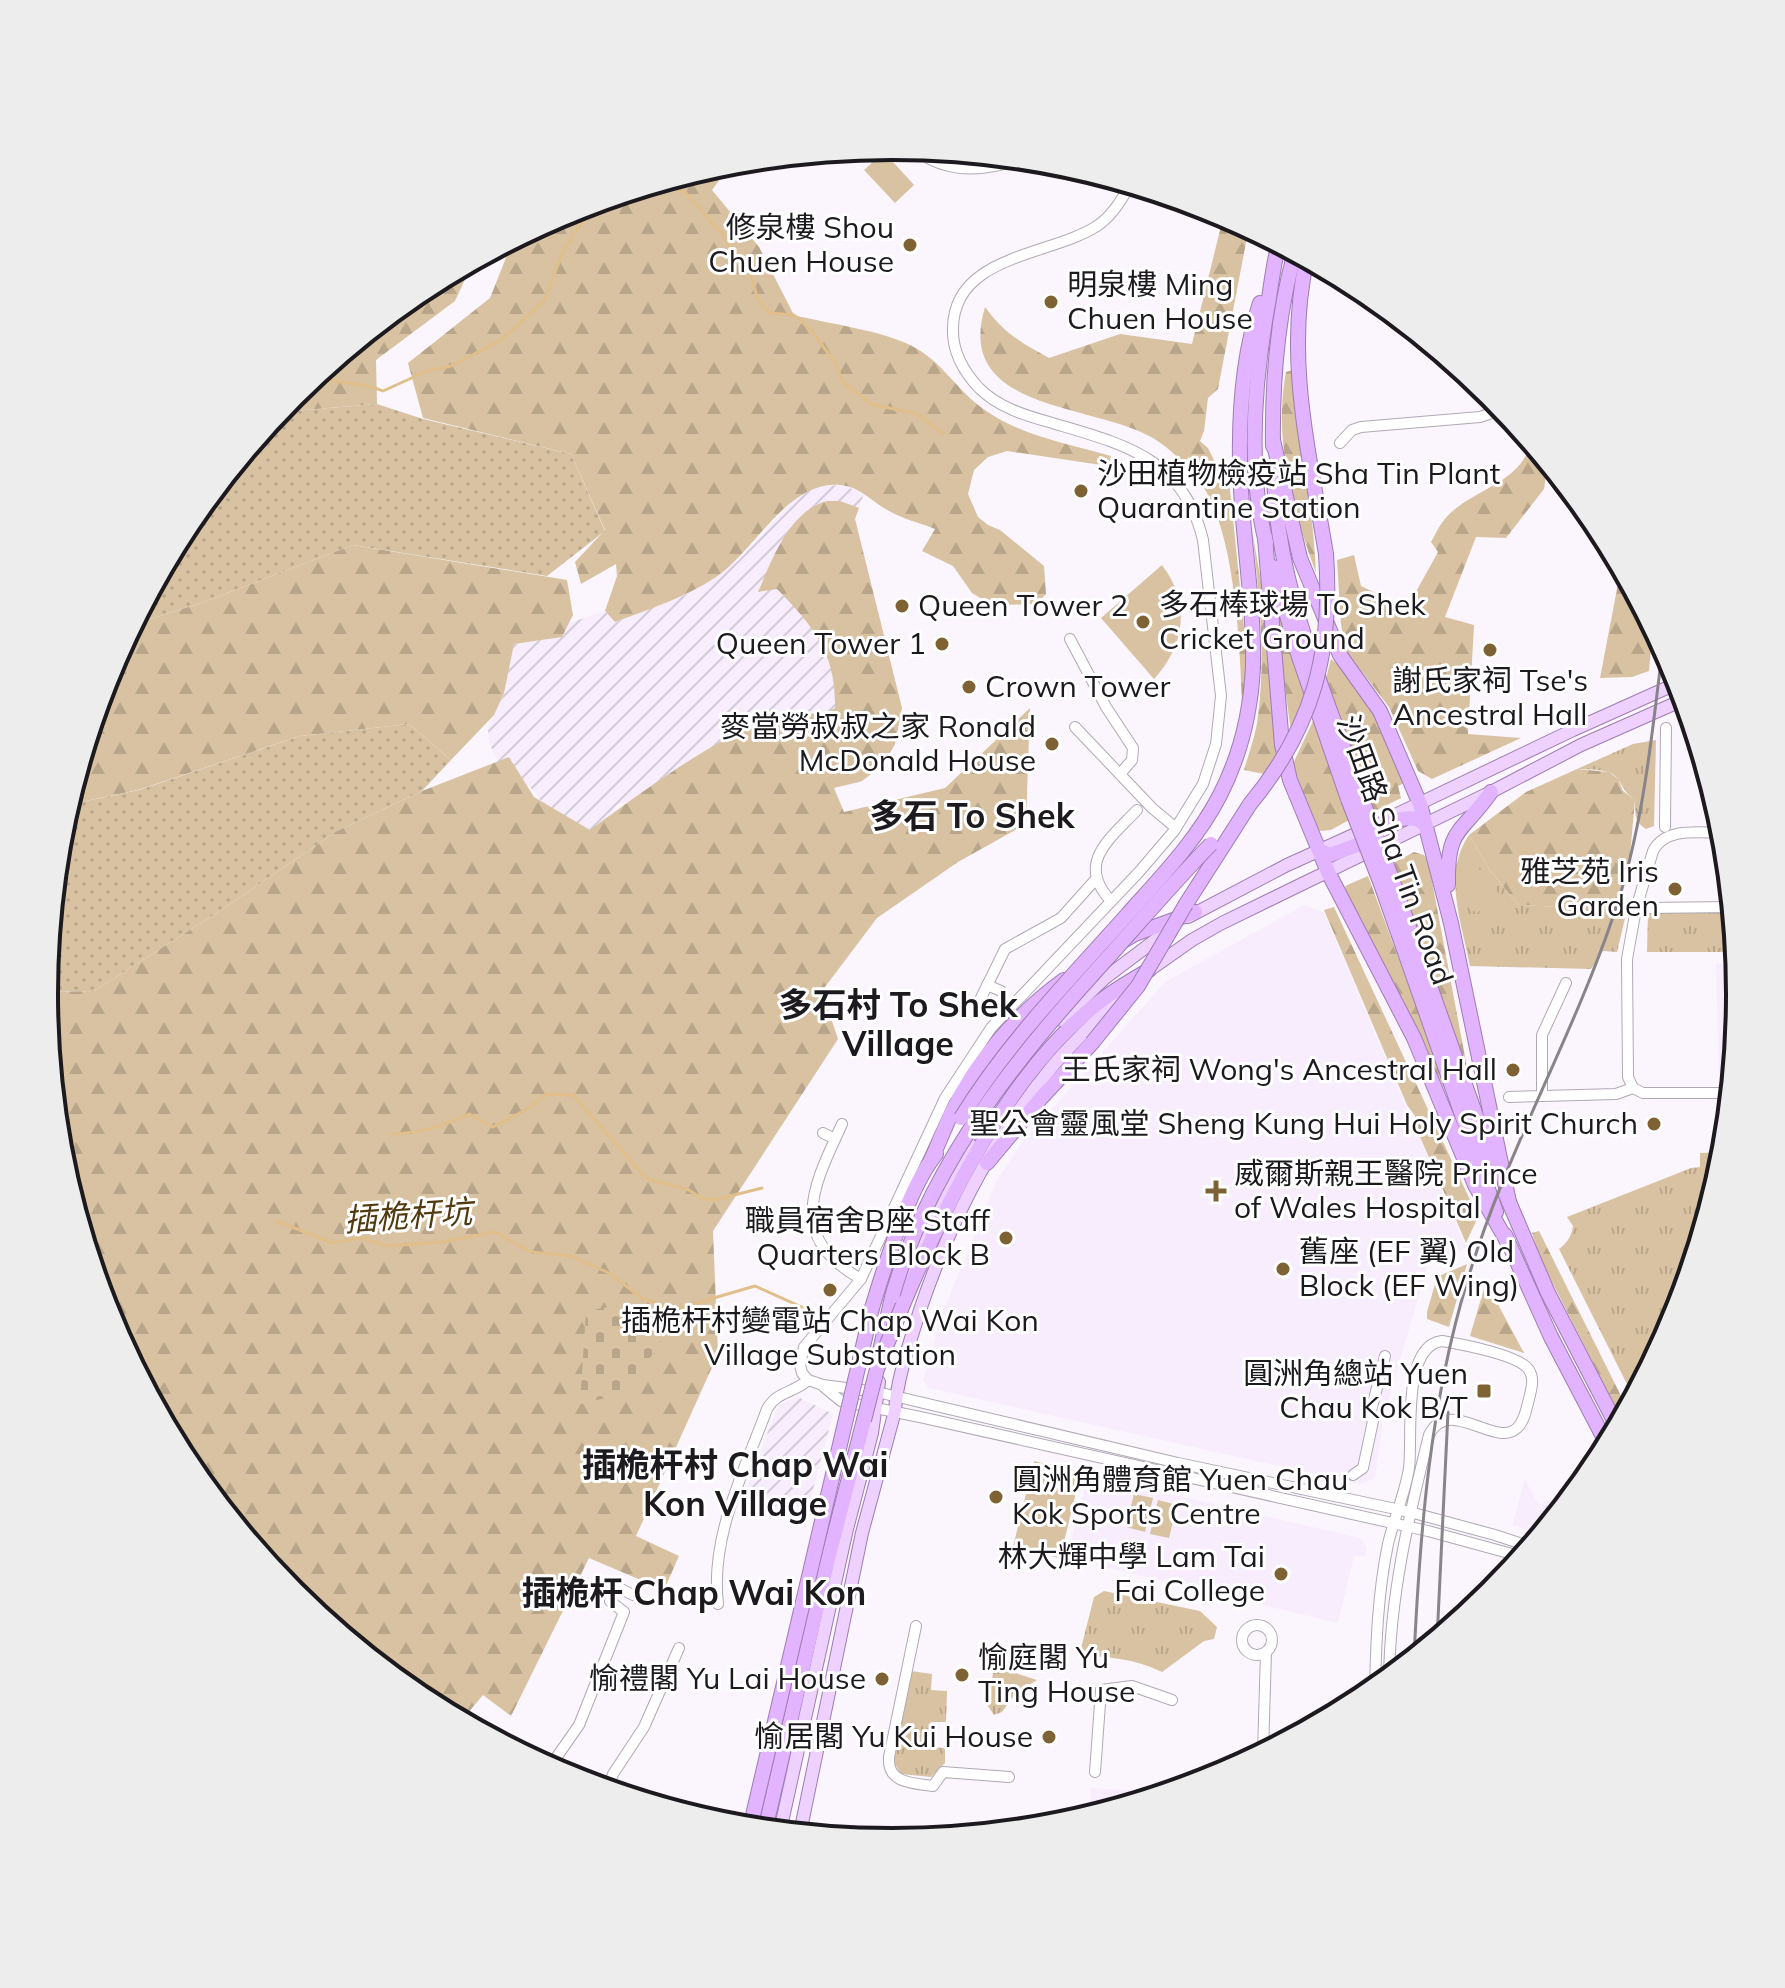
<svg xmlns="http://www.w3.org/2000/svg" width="1785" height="1988" font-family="Mulish,'Noto Sans TC',sans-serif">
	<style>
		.built { fill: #f7edfd }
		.industrial { fill: url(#industrial-furrows) }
		.grass { fill: url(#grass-dots) }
		.forest { fill: url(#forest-firs) }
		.cemetery { fill: url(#cemetery-stones) }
		.park { fill: url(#park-tufts) }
		.garden { fill: #d8c2a1 }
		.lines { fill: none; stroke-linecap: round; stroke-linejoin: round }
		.stream { stroke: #e0bf8a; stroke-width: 3 }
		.minor-casing { stroke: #b0a9b5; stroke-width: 12 }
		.major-casing { stroke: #9d7db0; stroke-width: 14 }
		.highway-casing { stroke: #9d7db0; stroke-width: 16 }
		.minor { stroke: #fff; stroke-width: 10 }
		.major { stroke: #eed1fe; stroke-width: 12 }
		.highway { stroke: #e2b3fe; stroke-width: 14 }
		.rail { stroke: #88848a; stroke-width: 3 }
		.highway-bridge-casing { stroke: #9d7db0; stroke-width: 16; stroke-linecap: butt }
		.highway-bridge { stroke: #e2b3fe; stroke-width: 14 }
		.poi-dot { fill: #7e6234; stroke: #fff; stroke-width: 3 }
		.labels { text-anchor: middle; stroke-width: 6; stroke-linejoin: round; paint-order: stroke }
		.poi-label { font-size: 30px; fill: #1c1a1e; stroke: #fff; text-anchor: end }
		.street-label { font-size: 30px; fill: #1c1a1e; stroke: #fff }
		.water-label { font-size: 32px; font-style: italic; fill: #513a10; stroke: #fff }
		.quarter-label { font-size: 34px; font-weight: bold; fill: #1c1a1e; stroke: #fff }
		.rim { fill: none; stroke: #1c1a1e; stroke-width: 4 }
	</style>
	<defs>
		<pattern id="industrial-furrows" width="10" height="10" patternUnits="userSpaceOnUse" patternTransform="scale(2)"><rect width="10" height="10" fill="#f7edfd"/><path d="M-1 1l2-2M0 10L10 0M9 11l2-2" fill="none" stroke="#d3cbd8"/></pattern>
		<pattern id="grass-dots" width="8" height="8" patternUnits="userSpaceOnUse" patternTransform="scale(2)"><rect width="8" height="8" fill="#d8c2a1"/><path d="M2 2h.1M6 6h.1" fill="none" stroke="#b9a68a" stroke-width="1.8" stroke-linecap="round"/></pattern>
		<pattern id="forest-firs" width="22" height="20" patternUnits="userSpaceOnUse" patternTransform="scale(2)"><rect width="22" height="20" fill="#d8c2a1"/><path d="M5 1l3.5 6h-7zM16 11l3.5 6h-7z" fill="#b9a68a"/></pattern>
		<pattern id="cemetery-stones" width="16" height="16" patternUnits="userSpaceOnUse" patternTransform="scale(2)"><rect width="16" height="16" fill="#d8c2a1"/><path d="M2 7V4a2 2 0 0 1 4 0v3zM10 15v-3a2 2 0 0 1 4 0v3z" fill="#b9a68a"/></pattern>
		<pattern id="park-tufts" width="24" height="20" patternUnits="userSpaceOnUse" patternTransform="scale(2)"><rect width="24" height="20" fill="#d8c2a1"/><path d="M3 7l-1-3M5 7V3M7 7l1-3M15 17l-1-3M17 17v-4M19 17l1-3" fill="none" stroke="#b9a68a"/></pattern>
	</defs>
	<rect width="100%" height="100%" fill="#fbf6fe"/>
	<g class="built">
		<polygon points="1304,905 1324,913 1466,1248 1428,1264 1384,1415 1375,1478 1360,1484 929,1388 923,1380 941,1317 996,1182 1020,1145 1165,982"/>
		<polygon points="1716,964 1738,965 1741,994 1733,1077 1719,1077"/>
		<polygon points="1088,1475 1360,1538 1367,1548 1365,1556 1354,1556 1338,1623 1067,1558"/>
		<polygon points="1525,1480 1539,1505 1549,1500 1559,1502 1576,1492 1541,1534 1512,1525"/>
		<polygon points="1091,1788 1169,1793 1110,1810 1090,1809"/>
	</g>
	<g class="industrial">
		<polygon points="841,485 864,493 855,519 902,708 895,744 883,765 862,781 844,787 747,729 738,731 721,743 710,758 680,766 665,791 617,805 600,829 564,834 533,790 498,761 489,743 488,728 504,693 513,644 562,637 569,623 605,611 615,622 687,594 739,560 794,499 816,487"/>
		<polygon points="798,1397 833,1414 804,1524 741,1504 778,1405"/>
	</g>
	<g class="grass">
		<polygon points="377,404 423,419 571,454 605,531 547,576 353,545 204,602 132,625 187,522 275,416 281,412"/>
		<polygon points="409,724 451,760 422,791 337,831 218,912 94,991 44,992 60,828 67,805 139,790 300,736"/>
	</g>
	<g class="forest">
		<path d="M734,161L712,190L759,247L794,315C829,324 881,330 912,346C943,362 957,391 985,410C1021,436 1069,444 1111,456L1108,466L1007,451L988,457L974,470L968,494L978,517L988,525L1000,530L1044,566L1046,594L1036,604L992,605L972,593L953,566L922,551L935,529C920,523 903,519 889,511C872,502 862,488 841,485C788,479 756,550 716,577C685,598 649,609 615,622L605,611L617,576L616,564L581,584L575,562L605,530L571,454L423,418L408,363L490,298L513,240L568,210Z"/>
		<path d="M1224,214L1249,227L1218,389L1208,398L1204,431L1200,441L1208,448L1218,468H1225L1229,480L1248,665L1247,688L1242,705C1240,645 1235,533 1202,485C1190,468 1171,449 1153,438C1094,403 953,412 985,307C1004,333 1021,343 1049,358L1120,334L1192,344Z"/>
		<polygon points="474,260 455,301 376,360 377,404 281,412 275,416 293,394 421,288"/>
		<path d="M1293,370C1299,438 1313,505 1316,573C1293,510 1273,440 1286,372Z"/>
		<path d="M1531,442L1548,462L1544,489L1506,538L1476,537L1445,617L1474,625L1468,734L1521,738L1432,779L1418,771L1389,707L1347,652L1341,625L1337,560L1354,555L1361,586L1407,608L1438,552L1431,542C1435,535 1439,526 1444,520C1470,488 1520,486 1531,442Z"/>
		<path d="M827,501H840L859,508L855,519L902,708L895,744L883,765L862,781L834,788L844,812L945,788L1030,708L1026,824L958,862L877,918L822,991L838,1039L713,1231L718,1354L636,1536L679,1556L664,1590L589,1558L511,1716L483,1695L461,1721L421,1699L292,1594L187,1465L108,1318L60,1159L44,992L94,991L218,912L337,831L422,791L509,757L534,797L590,830C637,796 747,712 803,711C809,711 815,715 820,717L835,708C836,653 814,627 777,589L758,592C772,560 789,511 827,501Z"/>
		<path d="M1252,530L1267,616L1279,752L1264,774L1244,770C1249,753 1256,734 1258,716C1266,654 1259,592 1252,530Z"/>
		<polygon points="353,545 567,580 573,615 562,637 514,644 504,693 494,715 451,760 409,724 300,736 138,790 67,805 109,669 132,625 204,602"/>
		<polygon points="1621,568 1653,625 1649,671 1632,677 1600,678"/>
		<polygon points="1280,612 1307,691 1291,732 1275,613"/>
		<path d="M1331,659C1369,689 1388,739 1408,781L1398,786L1401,798L1371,813L1325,682Z"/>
		<polygon points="1313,721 1348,811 1349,820 1331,830 1321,831 1316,828 1291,768"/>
		<polygon points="1577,769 1609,772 1618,779 1623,791 1635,800 1630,855 1615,910 1518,905 1489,869 1469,835 1526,792"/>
		<polygon points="1414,852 1424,855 1428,860 1469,1078 1393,863"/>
		<polygon points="1368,876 1454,1108 1347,895 1345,886"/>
		<polygon points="1334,907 1478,1217 1466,1243 1414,1123 1415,1116 1407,1105 1324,910"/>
		<polygon points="1539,1231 1628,1410 1622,1420 1540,1258 1532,1233"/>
		<polygon points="1467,1264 1449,1327 1427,1319 1427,1312 1437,1277"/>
		<polygon points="1486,1282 1524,1353 1470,1336"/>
	</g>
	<polygon class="cemetery" points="627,1304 662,1343 619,1395 580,1404 586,1311"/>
	<g class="park">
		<path d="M1656,740L1654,826L1646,829C1634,822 1635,813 1635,800C1623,791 1625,789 1617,778C1609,768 1589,770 1577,769L1633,744Z"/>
		<path d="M1469,835L1489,869L1518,905L1627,910L1617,952L1603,951L1591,969L1470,966C1462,923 1442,874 1469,835Z"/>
		<polygon points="1733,912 1737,952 1647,952 1648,913"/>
		<path d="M1725,1152L1676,1319L1634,1398L1559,1249C1568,1242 1571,1237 1573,1226L1567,1217L1691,1168L1700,1167V1153Z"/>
		<path d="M1104,1591L1200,1611L1217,1627L1214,1639L1204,1641L1162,1672C1135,1659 1109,1656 1079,1656L1094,1597Z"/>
		<polygon points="994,1666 1037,1680 1015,1694 1002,1712 994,1715 988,1706"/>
		<polygon points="911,1671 932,1674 931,1690 947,1691 946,1722 931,1722 930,1747 945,1748 945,1763 931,1777 901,1774 894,1762"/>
	</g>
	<g class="garden">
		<polygon points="884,152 914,185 895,203 864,170"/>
		<path d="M1162,565C1191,603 1185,645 1154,679L1101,618Z"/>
		<path d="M1468,855L1500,895L1476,914C1462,895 1453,889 1455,865Z"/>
		<polygon points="1034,1461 1081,1472 1060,1558 1013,1547"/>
		<polygon points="1134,1494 1153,1498 1145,1532 1126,1527"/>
		<polygon points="1158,1500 1177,1505 1169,1538 1150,1534"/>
	</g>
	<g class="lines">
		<g class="stream">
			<polyline points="661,182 684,191 719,230 751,276 758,300 770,313 794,315 811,330 836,364 842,381 871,404 917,414 943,434"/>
			<path d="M316,375C338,386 362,381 383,391L427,371L451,366L501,340L544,301L565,247L596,203L609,198"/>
			<path d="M392,1134C421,1133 443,1126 469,1114L493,1127L529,1108L547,1094L573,1095L647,1179L689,1190L701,1198L714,1200L762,1188"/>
			<polyline points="277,1221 332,1243 361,1238 388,1246 442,1242 495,1232 531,1252 571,1256 609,1273 643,1299 676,1309 755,1286 806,1309"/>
		</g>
		<defs>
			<g id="minor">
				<path d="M912,147C945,175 983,173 1022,158"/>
				<polyline points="808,154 840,156 860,149"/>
				<path d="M1130,184C1122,200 1112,216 1097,226C1050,256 954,255 953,328C952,351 964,372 979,388C998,407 1024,415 1049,422C1122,444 1183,456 1203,540L1221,696L1216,744L1203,784L1174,831L1139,872L991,1028L945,1098L861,1279L804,1347L800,1365L802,1373L808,1380L823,1385L877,1392L1178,1463L1410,1512L1495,1535L1531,1547"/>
				<polyline points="1340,443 1352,430 1361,427 1480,417 1489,414 1501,405"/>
				<polyline points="1070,639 1106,707 1133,748 1132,760 1120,774"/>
				<polyline points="1075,727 1152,808 1176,828"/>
				<polyline points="1665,827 1666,728"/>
				<path d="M1111,901C1075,863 1110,839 1137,810"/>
				<polyline points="1643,908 1732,907"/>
				<polyline points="987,985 1001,991"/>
				<polyline points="979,1002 1005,949 1061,918 1096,879"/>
				<path d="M1633,1088L1628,1077L1627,959L1636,909L1653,851C1666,826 1701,833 1725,833"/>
				<polyline points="1542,1095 1542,1035 1566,983"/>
				<polyline points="1509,1097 1616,1094 1633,1088 1643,1093 1731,1093"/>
				<path d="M842,1124C813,1187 786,1237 861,1279"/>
				<polyline points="823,1133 835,1139"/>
				<polyline points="824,1387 841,1401 920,1417 1428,1531 1523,1557"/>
				<polyline points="1353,1475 1363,1468 1373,1421 1370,1415 1385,1356"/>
				<path d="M718,1604C710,1536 744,1472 767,1409C777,1391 794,1393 808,1380"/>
				<circle cx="1257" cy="1640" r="15"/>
				<path d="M916,1626L889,1757C887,1784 913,1783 933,1786L943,1772L1009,1777"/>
				<path d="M1375,1690C1376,1642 1378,1592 1388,1544C1394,1518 1405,1494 1409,1468C1413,1438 1401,1346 1442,1341C1460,1344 1520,1355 1529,1370C1535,1379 1531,1390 1529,1399C1526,1409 1525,1421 1517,1428C1496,1449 1449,1395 1429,1435C1409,1516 1390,1595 1389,1679"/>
				<polyline points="1263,1753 1266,1652"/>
				<polyline points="549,1768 579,1725 624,1612 610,1601 615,1586 633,1595"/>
				<polyline points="1095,1772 1101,1690 1132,1686 1172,1700"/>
				<polyline points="607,1790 613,1774 644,1727 679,1648"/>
			</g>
			<g id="major">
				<polyline points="1389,818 1573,730 1680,682"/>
				<polyline points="1188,917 1287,865 1369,828"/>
				<polyline points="1148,971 1192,940 1222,923 1491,792 1581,745 1685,699"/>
				<polyline points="1061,1020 1105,978 1170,929"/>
				<polyline points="906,1283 943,1193 969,1143"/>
				<polyline points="780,1831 847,1529 872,1433 879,1382"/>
				<path d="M800,1833L862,1533L895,1411C897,1377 910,1342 920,1310C949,1224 993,1139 1051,1068C1075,1039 1102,1015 1129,989"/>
			</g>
			<g id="highway">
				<path d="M1307,258C1284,358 1310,456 1326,554"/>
				<polyline points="1273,440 1300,558 1340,655 1380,711 1420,804 1451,923 1509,1202"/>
				<path d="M1273,446C1272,380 1277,316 1295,252"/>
				<path d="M1274,471C1275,583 1324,689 1360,794"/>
				<polyline points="1265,537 1282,745 1290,780 1328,872 1414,1038 1475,1185 1508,1243"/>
				<path d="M1266,543C1247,467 1255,374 1269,298C1272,279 1274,261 1279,243"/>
				<polyline points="1273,567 1299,657 1348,799"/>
				<path d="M1253,666C1254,616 1247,567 1243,518C1237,448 1238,370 1260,303"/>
				<path d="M1376,825C1393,823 1412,811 1425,825"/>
				<polyline points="1319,850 1330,855 1357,845 1375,847"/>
				<polyline points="1392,879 1496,1172"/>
				<polyline points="1381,884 1496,1212"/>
				<path d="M1448,885C1447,826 1461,835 1491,792"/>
				<polyline points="1186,904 1250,804"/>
				<polyline points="1125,940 1135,934 1195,912"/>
				<path d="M931,1160C938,1145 944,1129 951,1114C976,1061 1017,1014 1064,980"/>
				<polyline points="987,1163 1042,1097 1092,1043"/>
				<polyline points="1506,1195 1548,1293 1618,1428"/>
				<polyline points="1505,1235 1551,1337 1608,1446"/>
				<path d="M904,1302C947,1201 1009,1072 1098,1003C1114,990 1132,980 1149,970"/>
				<path d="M872,1308C885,1265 909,1187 936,1154"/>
				<polyline points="880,1351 892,1297"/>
				<polyline points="765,1830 827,1563 864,1420"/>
			</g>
		</defs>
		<use href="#minor" class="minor-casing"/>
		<use href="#major" class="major-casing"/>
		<use href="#highway" class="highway-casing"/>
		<use href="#minor" class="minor"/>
		<use href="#major" class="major"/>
		<use href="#highway" class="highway"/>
		<g class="rail">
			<polyline points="1437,1640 1448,1412"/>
			<path d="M1414,1658C1420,1531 1430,1404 1467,1282C1504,1156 1571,1041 1613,917C1643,830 1652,735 1663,644"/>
		</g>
		<defs>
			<g id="highway-bridge">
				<polyline points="1360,794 1392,879"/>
				<polyline points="1348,799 1381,884"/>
				<path d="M1250,804C1313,728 1333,652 1326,554"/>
				<polyline points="1092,1043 1138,986 1186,904"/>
				<path d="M961,1118C1007,1043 1069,980 1127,915C1161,877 1197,840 1220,795C1241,754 1251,711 1253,666"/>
				<path d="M892,1297C931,1160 1019,1055 1113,952C1145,916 1177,879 1211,844"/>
				<polyline points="864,1420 877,1369 904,1302"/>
				<polyline points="750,1828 872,1308"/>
			</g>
		</defs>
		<use href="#highway-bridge" class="highway-bridge-casing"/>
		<use href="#highway-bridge" class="highway-bridge"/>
	</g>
	<g class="poi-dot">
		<circle cx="910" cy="245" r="8"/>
		<circle cx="1051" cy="302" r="8"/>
		<circle cx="1081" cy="491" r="8"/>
		<circle cx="902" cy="606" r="8"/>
		<circle cx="1143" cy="622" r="8"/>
		<circle cx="942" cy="644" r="8"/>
		<circle cx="1490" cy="650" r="8"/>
		<circle cx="969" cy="687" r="8"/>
		<circle cx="1052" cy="744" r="8"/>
		<circle cx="1675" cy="889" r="8"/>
		<circle cx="1513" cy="1070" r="8"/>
		<circle cx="1654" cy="1124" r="8"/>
		<path d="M1212 1179h8v8h8v8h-8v8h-8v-8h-8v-8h8z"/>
		<circle cx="1006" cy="1238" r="8"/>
		<circle cx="1283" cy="1269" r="8"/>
		<circle cx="830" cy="1290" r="8"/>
		<rect x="1476" y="1383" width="16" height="16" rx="4"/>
		<circle cx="996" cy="1497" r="8"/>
		<circle cx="1281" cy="1574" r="8"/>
		<circle cx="962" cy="1675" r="8"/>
		<circle cx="882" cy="1679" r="8"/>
		<circle cx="1049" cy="1737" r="8"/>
	</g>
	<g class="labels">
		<g class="poi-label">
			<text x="894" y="238">修泉樓 Shou<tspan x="894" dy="34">Chuen House</tspan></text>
			<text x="1067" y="295" text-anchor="start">明泉樓 Ming<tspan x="1067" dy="34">Chuen House</tspan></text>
			<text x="1097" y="484" text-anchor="start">沙田植物檢疫站 Sha Tin Plant<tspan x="1097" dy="34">Quarantine Station</tspan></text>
			<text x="1159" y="615" text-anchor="start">多石棒球場 To Shek<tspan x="1159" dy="34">Cricket Ground</tspan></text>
			<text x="918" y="616" text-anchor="start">Queen Tower 2</text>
			<text x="926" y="654">Queen Tower 1</text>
			<text x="1490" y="691" text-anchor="middle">謝氏家祠 Tse's<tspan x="1490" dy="34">Ancestral Hall</tspan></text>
			<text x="985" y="697" text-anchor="start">Crown Tower</text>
			<text x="1036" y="737">麥當勞叔叔之家 Ronald<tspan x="1036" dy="34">McDonald House</tspan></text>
			<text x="1659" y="882">雅芝苑 Iris<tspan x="1659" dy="34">Garden</tspan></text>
			<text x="1497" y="1080">王氏家祠 Wong's Ancestral Hall</text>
			<text x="1638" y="1134">聖公會靈風堂 Sheng Kung Hui Holy Spirit Church</text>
			<text x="1234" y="1184" text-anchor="start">威爾斯親王醫院 Prince<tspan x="1234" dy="34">of Wales Hospital</tspan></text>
			<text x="990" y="1231">職員宿舍B座 Staff<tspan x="990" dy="34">Quarters Block B</tspan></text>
			<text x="1299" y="1262" text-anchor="start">舊座 (EF 翼) Old<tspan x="1299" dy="34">Block (EF Wing)</tspan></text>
			<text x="830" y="1331" text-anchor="middle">插桅杆村變電站 Chap Wai Kon<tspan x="830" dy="34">Village Substation</tspan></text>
			<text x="1468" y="1384">圓洲角總站 Yuen<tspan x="1468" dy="34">Chau Kok B/T</tspan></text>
			<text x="1012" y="1490" text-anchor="start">圓洲角體育館 Yuen Chau<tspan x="1012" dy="34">Kok Sports Centre</tspan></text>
			<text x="1265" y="1567">林大輝中學 Lam Tai<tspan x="1265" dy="34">Fai College</tspan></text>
			<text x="978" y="1668" text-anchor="start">愉庭閣 Yu<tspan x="978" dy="34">Ting House</tspan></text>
			<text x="866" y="1689">愉禮閣 Yu Lai House</text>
			<text x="1033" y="1747">愉居閣 Yu Kui House</text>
		</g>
		<g class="street-label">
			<text transform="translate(1395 850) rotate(70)" y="10">沙田路 Sha Tin Road</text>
		</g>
		<g class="water-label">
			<text transform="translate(408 1216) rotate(-4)" y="11">插桅杆坑</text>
		</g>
		<g class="quarter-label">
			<text x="972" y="828">多石 To Shek</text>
			<text x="898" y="1017">多石村 To Shek<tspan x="898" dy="39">Village</tspan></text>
			<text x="735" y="1477">插桅杆村 Chap Wai<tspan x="735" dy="39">Kon Village</tspan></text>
			<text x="694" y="1605">插桅杆 Chap Wai Kon</text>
		</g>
	</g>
	<path d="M0 0H1785V1988H0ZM58 994a834 834 0 1 1 1668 0a834 834 0 1 1-1668 0Z" fill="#ededed" fill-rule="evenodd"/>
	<path class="rim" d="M58 994a834 834 0 1 1 1668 0a834 834 0 1 1-1668 0Z"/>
</svg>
